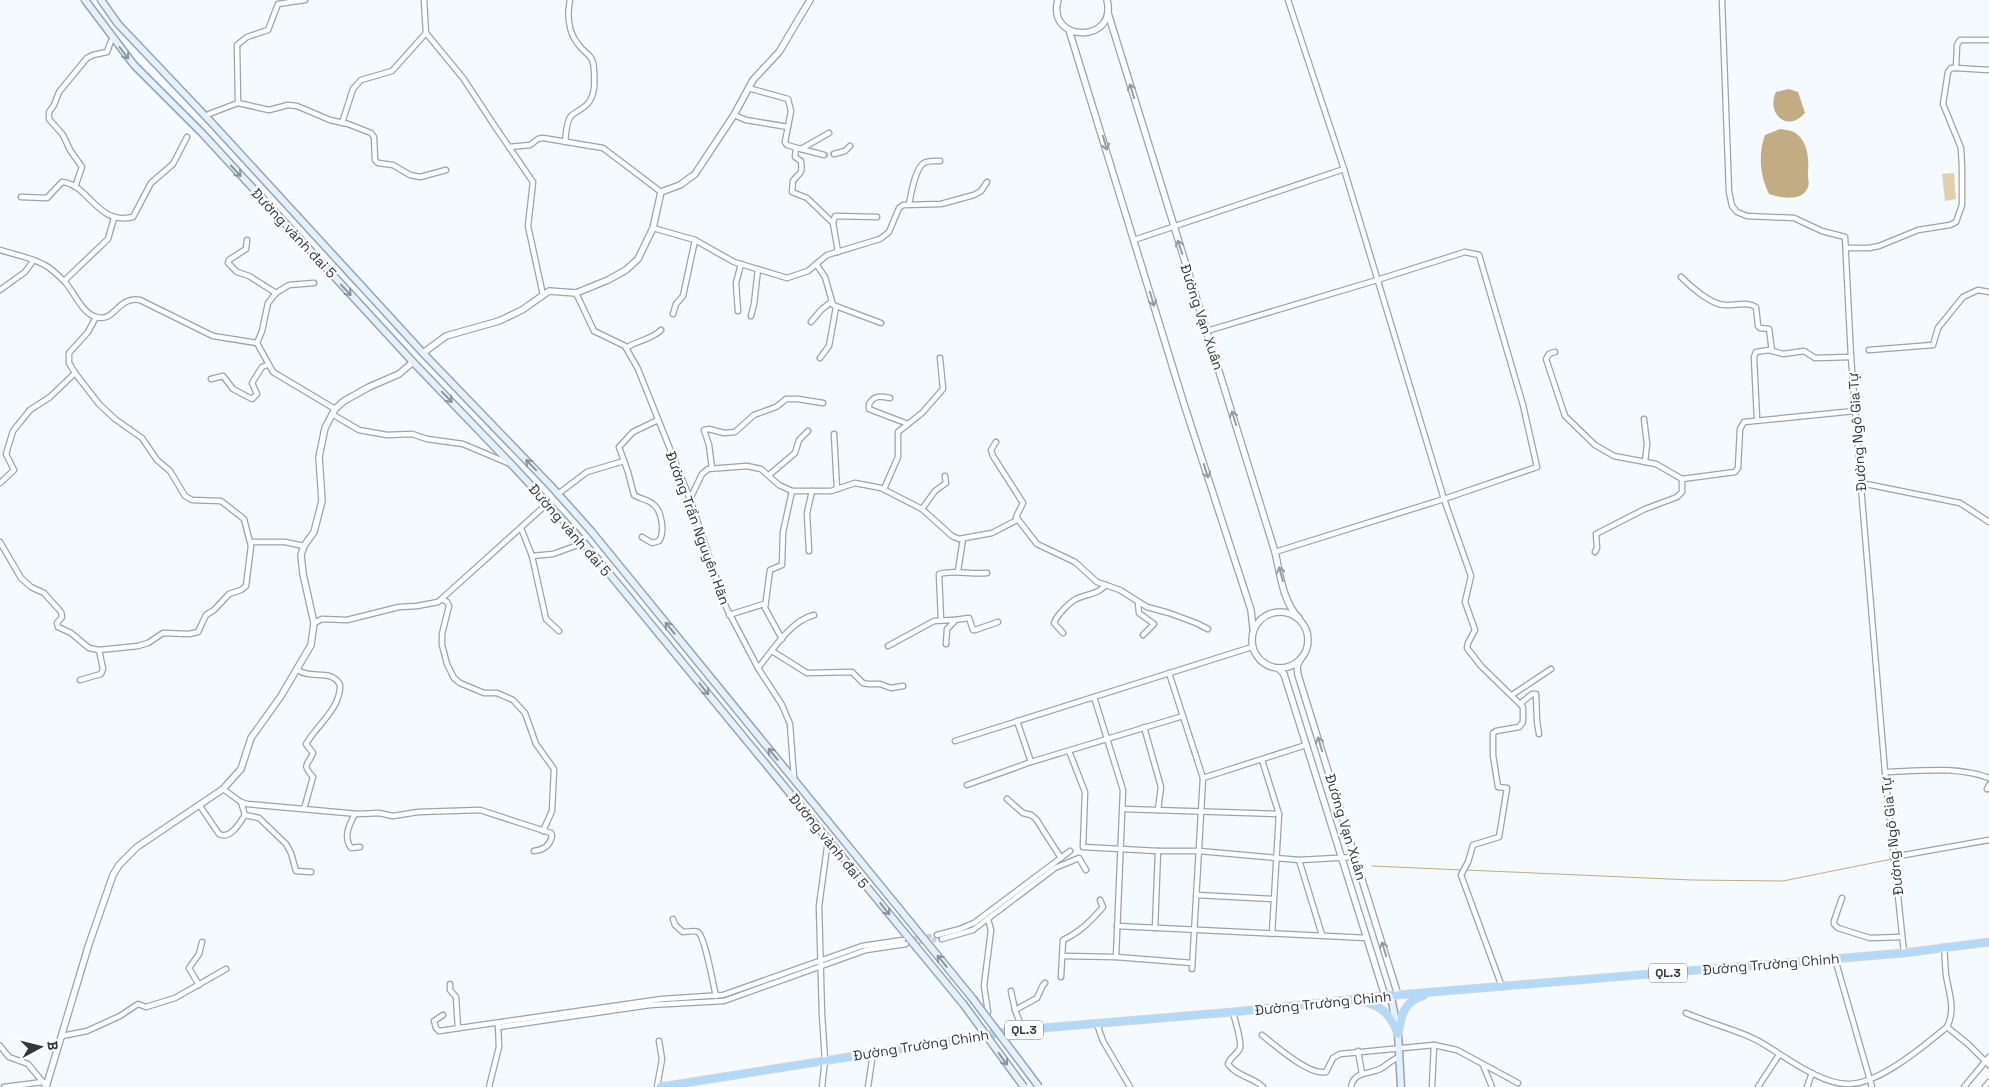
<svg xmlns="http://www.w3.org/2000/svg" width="1989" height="1087" font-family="'Space Grotesk',sans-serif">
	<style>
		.green { fill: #e2d0ad }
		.water { fill: #c1ac83 }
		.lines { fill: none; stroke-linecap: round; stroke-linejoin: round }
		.stream { stroke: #c1ac83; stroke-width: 1 }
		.minor-tunnel { stroke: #cdd3d7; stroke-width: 4.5; stroke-dasharray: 4.5 2; stroke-linecap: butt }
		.minor-casing { stroke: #98a4ae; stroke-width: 7 }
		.tertiary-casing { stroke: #98a4ae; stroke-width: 8 }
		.secondary-casing { stroke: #98a4ae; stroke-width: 9 }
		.trunk-casing { stroke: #d6d7d8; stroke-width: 9 }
		.minor { stroke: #fff; stroke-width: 4.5 }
		.tertiary { stroke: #fff; stroke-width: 5.5 }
		.secondary { stroke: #e2f1fd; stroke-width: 6 }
		.trunk { stroke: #b2daf8; stroke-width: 7 }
		.secondary-bridge-casing { stroke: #98a4ae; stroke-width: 9; stroke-linecap: butt }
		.secondary-bridge { stroke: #e2f1fd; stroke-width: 6 }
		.oneway { stroke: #8a949d }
		.oneway2 { stroke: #999c9e }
		.labels { text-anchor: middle; stroke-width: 4.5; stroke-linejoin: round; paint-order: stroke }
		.shield { fill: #fff; stroke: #707477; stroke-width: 1 }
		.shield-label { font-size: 12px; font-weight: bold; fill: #33383d }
		.street-label { font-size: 14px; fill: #33383d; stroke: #fff }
	</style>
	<rect width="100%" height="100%" fill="#f4fafe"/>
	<polygon class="green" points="1954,173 1956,199 1945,201 1942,174"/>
	<g class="water">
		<path d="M1789,89L1798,92L1805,113C1786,134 1766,112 1776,92Z"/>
		<path d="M1780,129C1786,130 1793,130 1798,135C1808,144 1809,160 1808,172C1807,177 1810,182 1808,187C1803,202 1780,198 1769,194C1760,176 1758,154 1765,135Z"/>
	</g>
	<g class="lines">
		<g class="stream">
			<polyline points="1906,857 1989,843"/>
			<polyline points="1372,866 1462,870"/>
			<polyline points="1466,870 1692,880 1783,881 1892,859"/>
		</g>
		<g class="minor-tunnel">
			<polyline points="824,155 834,154"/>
			<polyline points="908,939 937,935"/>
			<polyline points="906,944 942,939"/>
		</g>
		<defs>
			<g id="minor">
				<polyline points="424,0 426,33 463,78 496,128 533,182 528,226 543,295"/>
				<polyline points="1288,0 1344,169 1444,499 1471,576 1465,602 1475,630 1468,643 1467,648 1481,666 1523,707 1523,722 1519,727 1496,731 1493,733 1493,755 1498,787 1507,788 1499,837 1473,845 1468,862 1461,875 1502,987"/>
				<polyline points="1722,0 1729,192 1732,206 1737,212 1747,216 1794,218 1822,231 1845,237 1851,357 1863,511 1885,772 1904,953"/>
				<polyline points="1956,68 1957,45 1960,40 1989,40"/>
				<polyline points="748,88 788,99 791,111 785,142 787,145 801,149 829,133"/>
				<polyline points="238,103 237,45 247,37 268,30 278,4 305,0"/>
				<polyline points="209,114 238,103 269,110 288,105 297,106 330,120 348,124 371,133 374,137 375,160 378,163 393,165 410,175 420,177 446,170"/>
				<polyline points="734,115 746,120 788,127"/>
				<polyline points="342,123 353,89 361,80 392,71 426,33"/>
				<path d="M565,142C566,135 566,122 571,116C574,113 580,110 584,107C595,99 595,85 594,72C594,53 586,56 578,44C568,32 567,14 570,0"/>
				<polyline points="509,147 530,145 538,139 543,138 603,148 661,192"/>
				<path d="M796,148L795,157L801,161C803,176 799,172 793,181L792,192L807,198L833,223"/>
				<polyline points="801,149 824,155"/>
				<polyline points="834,154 845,151 850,146"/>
				<polyline points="75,187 82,167 70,150 63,135 49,119 49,112 54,105 59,92 87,58 93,55 107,52 111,41"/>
				<path d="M21,197L47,198L62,182C89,184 97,226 133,217L151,183L173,164L187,137"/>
				<path d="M909,204C911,195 915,168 924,163C928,160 935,161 940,161"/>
				<polyline points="653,228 695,240 734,262 787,278 808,271 827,255 880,239 889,232 899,208 903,205 941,204 974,195 981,191 987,182"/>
				<polyline points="247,240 246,249 229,260 228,263 237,272 249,276 276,293"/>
				<polyline points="1134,240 1344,169"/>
				<polyline points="1847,248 1869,248 1879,246 1918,230 1950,225 1956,222 1962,205 1962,167 1961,148 1943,104 1948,72 1951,68 1956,68 1989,70"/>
				<path d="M0,250C15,255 35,258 48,267C54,271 60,277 65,282C74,292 82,313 96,317C115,323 117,296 140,300L213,336L257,343L273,372L335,409"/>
				<polyline points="838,252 833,223 835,216 877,217"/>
				<polyline points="816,264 825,277 833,305 881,323"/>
				<path d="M1681,277C1690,286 1711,305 1725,305C1736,306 1745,301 1756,307L1758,326L1760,328L1769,329L1772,351"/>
				<polyline points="64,281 108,239 114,218"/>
				<polyline points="0,290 25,272 33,261"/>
				<polyline points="576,293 594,331 625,346 638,369 690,499 726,607 758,668 782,705 790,724 794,778"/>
				<polyline points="738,311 736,283 741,264"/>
				<polyline points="673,314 676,304 683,296 695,240"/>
				<polyline points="751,316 754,304 758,269"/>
				<polyline points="811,322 821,310 831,302"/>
				<polyline points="1207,331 1377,280 1465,252 1479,255 1523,405 1537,467 1444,499 1275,552"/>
				<polyline points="257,343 262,331 268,303 276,293 289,285 314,283"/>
				<path d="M626,348C638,340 651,340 661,330"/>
				<polyline points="1869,350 1933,345 1938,328 1963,297 1978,290 1989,292"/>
				<polyline points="1555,352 1549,354 1546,359 1565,416 1595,445 1614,456 1656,464 1682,479"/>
				<polyline points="820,358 829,346 836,307"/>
				<polyline points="211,379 223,376 233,389 252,399 257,394 252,383 262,367 267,365"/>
				<path d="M890,398C881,396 874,395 869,404V409L908,424"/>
				<polyline points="332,414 359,430 387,435 412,434 427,439 463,444 508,463"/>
				<polyline points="1644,419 1647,444 1645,462"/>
				<polyline points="1757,419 1754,357 1756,352 1769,350 1783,354 1804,351 1815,358 1851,357"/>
				<polyline points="834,434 837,489"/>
				<polyline points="996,442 991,450 993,456 1023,503 1016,517 1037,544 1075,562 1097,582 1120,590 1147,607 1169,613 1196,623 1208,629"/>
				<polyline points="712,468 709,445 704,430 709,429 724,433 735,432 754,415 776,407 786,399 798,399 823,403"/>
				<polyline points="769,475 795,453 799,440 808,431"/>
				<polyline points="0,483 14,470 6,454 13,431 30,410 50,397 75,373"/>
				<polyline points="1861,483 1960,503 1989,522"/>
				<polyline points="884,489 898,457 898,432 922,413 943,389 940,358"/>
				<polyline points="558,494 587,472 624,461"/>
				<polyline points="690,499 702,474 708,469 747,466 761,469 779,485 792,491 831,491 855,483 881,488 922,509 952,536 959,539 992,533 1017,520"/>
				<polyline points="922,509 935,491 946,483 945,476"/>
				<polyline points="521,528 532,556 546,619 559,631"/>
				<path d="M642,537L652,543L659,541C665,532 662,511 653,504C647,499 640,499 634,495L628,472L619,447L633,432L658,420"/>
				<polyline points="0,542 21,578 31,587 44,593 61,612 62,617 57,623 58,627 71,633 89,648 99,650 138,646 148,643 163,633 189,634 198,632 206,615 214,610 229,594 241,590 246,586 251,546 244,519 221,501 192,500 185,496 170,471 157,460 142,438 115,419 99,404 75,373 69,363 69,353 88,332 96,317"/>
				<polyline points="251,542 285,542 304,546"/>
				<polyline points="809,551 807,513 812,491"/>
				<polyline points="1595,552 1597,548 1596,534 1645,509 1677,497 1682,492 1682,479 1735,472 1738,468 1740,429 1744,422 1855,411"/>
				<polyline points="532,556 553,554 578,545"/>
				<polyline points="958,571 963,539"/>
				<polyline points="442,599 447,602 449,606 442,634 442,645 447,664 454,678 460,683 484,693 497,693 513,700 525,713 536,744 554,769 552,811 543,831"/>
				<polyline points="1138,603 1139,613 1154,624 1143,635"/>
				<polyline points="729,615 764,604"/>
				<path d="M941,620L939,574C955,569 970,575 987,573"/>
				<polyline points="954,620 969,618 973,630 975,630 998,622"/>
				<polyline points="314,623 322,619 347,620 399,607 417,606 438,602 548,503"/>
				<path d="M1063,633L1054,623C1057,615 1069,603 1076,599C1088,593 1095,596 1106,585"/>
				<polyline points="782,639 765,608 770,570 782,565 783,532 792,491"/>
				<polyline points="888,646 934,621 952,620 954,622 947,629 946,644"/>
				<polyline points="772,651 807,673 852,672 863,683 868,684 880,684 891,688 903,686"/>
				<path d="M758,668C773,650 790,621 814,615"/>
				<path d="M298,670C310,680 332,668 340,685C341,708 317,725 306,744L313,753C308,766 301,763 313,777L304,809"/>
				<polyline points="1169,673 1203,778 1192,969"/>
				<polyline points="80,680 101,674 103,669 99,650"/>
				<polyline points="1512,695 1551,669"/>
				<polyline points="1094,697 1123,790 1116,957"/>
				<polyline points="1521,703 1532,694 1536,694 1537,721 1539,734"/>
				<polyline points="1017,721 1031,762"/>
				<polyline points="1144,727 1161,787 1158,810"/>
				<polyline points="955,741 1252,647"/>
				<polyline points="1069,751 1085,792 1083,847 1158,851 1199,851 1299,860 1355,857"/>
				<polyline points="1262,760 1279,814 1272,934"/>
				<path d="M1885,772C1918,771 1958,766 1989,778"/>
				<polyline points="1203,778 1306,745"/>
				<polyline points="967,785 1031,762 1183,716"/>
				<path d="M223,789L241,802L247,804L358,814L379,813L393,816L418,812L480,810L551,833L552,836C550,846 543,850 534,851"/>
				<polyline points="1987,789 1989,785"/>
				<polyline points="1007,799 1023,813 1031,815 1036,819 1061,858"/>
				<polyline points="241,802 245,815 259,818 286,844 291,853 296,871 311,872"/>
				<path d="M200,806L219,834C230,840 239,824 245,815"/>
				<polyline points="1123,809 1279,814"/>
				<path d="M355,814C349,825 343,837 351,848L360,847"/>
				<polyline points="1893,857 1989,840"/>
				<polyline points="1299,860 1322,935"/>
				<polyline points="1197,895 1273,899"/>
				<polyline points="1842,898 1834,921 1834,924 1838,928 1870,938 1902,937"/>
				<path d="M673,919L675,925L683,932C687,932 695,930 698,932C705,937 713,984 716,996"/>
				<polyline points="1117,926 1367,938"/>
				<polyline points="1155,928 1158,851"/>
				<polyline points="937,935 960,929 974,923 1070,851"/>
				<polyline points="942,939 973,930 1055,868 1079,858 1086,870"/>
				<polyline points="1063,956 1116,957 1192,963"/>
				<polyline points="1835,959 1872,1087"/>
				<path d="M1061,977L1063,940C1080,932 1091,921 1103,907L1100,900"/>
				<polyline points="450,984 450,990 456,997 458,1028"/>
				<polyline points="199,985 189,968 199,954 202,942"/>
				<polyline points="1011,991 1015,1010 1023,1030"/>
				<polyline points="1015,1010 1037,998 1043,985 1045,983"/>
				<polyline points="988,1012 984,986 991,930 988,919"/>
				<path d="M1233,1012C1235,1021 1242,1041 1240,1048C1237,1055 1230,1057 1228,1064C1236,1076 1253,1077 1263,1087"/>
				<path d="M1686,1013C1713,1025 1745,1031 1770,1048C1791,1061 1824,1085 1849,1084C1879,1084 1924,1046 1947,1027C1956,1009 1949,994 1946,975C1945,966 1945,956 1944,947"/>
				<polyline points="443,1015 434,1021 436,1028 439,1031 662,999 723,995 862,946 903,940"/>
				<polyline points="1097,1024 1103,1041 1130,1087"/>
				<polyline points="499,1027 650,1005 724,1001 866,950 906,944"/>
				<polyline points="1947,1027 1968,1044 1989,1065"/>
				<path d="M1262,1035C1275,1045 1309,1076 1326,1072L1333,1058L1340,1054L1434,1045L1457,1050L1518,1083"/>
				<polyline points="62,1036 87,1031 120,1016 138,1004 146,1007 175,998 226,969"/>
				<polyline points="0,1046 9,1057 28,1064 46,1086"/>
				<polyline points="1358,1051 1362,1074"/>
				<polyline points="1483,1065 1492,1087"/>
				<polyline points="4,1087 43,1082"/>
				<polyline points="489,1087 499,1047 498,1025"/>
				<polyline points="657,1087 662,1059 659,1041"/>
				<polyline points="822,1087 825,1060 822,1015 819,906 828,840"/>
				<polyline points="868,1087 873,1053"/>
				<path d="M1351,1087C1354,1070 1371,1075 1382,1068C1389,1063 1392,1060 1399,1057"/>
				<polyline points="1432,1087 1434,1045"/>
				<polyline points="1758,1087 1779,1055"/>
				<polyline points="1807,1087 1812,1073"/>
				<polyline points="1964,1087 1989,1057"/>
				<polyline points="1985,1087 1989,1082"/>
			</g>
			<g id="tertiary">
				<path d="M1058,0C1046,43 1118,44 1107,0"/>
				<path d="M1108,13L1275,552C1280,573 1283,603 1299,618"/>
				<polyline points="1069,30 1184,404 1251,610 1253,628"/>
				<polyline points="423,353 446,336 499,321 522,310 549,291 576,293 608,280 626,270 638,259 653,228 661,192 680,185 695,174 734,115 753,80 779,52 810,0"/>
				<circle cx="1280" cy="640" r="28"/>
				<polyline points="1301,658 1297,666 1298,675 1398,995"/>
				<polyline points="1279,669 1284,674 1385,996"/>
				<polyline points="46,1087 89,944 113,875 119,865 137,847 223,789 241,769 251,738 281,696 311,645 314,623 303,574 301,555 304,546 314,532 322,501 319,457 325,428 335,409 344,401 369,387 399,374 413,362"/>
			</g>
			<g id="secondary">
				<polyline points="85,0 134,65 202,133 413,362 513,466 585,544 964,1005"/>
				<polyline points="101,0 118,24 211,122 423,353 550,485 591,531 973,999"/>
				<polyline points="1391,996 1398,1034 1401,1087"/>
			</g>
			<g id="trunk">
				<path d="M1361,1001C1381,1005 1390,1014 1398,1033"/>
				<path d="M1398,1034C1401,1016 1404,1001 1423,996"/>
				<polyline points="660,1087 1019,1030 1233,1012 1385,996 1904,953 1989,942"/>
			</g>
		</defs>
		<use href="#minor" class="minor-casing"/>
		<use href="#tertiary" class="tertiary-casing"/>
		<use href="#secondary" class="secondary-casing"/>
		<use href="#trunk" class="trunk-casing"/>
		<use href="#minor" class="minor"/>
		<use href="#tertiary" class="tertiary"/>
		<use href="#secondary" class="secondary"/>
		<use href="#trunk" class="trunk"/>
		<defs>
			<g id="secondary-bridge">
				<polyline points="973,999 1039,1087"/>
				<polyline points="964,1005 1024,1087"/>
			</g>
		</defs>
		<use href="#secondary-bridge" class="secondary-bridge-casing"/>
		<use href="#secondary-bridge" class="secondary-bridge"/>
	</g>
	<defs><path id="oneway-shaft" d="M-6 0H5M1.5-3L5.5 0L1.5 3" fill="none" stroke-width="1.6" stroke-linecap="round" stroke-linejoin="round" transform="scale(1.25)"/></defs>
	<g class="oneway">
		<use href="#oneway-shaft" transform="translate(124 53) rotate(53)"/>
		<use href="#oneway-shaft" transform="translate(236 171) rotate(47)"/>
		<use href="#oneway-shaft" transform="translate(346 290) rotate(47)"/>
		<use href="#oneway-shaft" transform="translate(447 397) rotate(46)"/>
		<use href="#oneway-shaft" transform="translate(531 465) rotate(-134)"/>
		<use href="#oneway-shaft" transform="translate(670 628) rotate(-129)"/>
		<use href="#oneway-shaft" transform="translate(704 689) rotate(51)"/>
		<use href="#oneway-shaft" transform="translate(773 754) rotate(-129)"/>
		<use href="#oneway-shaft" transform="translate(885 909) rotate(51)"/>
		<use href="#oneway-shaft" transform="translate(942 961) rotate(-129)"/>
		<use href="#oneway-shaft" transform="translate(1003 1059) rotate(54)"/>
	</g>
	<g class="oneway2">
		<use href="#oneway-shaft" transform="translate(1132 91) rotate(-107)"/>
		<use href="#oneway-shaft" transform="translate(1105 143) rotate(73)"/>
		<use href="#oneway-shaft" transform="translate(1180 247) rotate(-108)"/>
		<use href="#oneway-shaft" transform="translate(1152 299) rotate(73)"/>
		<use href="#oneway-shaft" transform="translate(1234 418) rotate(-107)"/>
		<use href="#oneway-shaft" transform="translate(1206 471) rotate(72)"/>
		<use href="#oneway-shaft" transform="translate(1281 574) rotate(-105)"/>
		<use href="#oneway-shaft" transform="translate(1320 744) rotate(-107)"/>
		<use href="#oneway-shaft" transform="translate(1384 949) rotate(-107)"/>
	</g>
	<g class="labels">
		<g class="shield">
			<rect x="1649" y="963.5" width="38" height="19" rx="4"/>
			<rect x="1005" y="1020.5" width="38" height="19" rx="4"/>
		</g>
		<g class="shield-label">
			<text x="1668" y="977">QL.3</text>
			<text x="1024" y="1034">QL.3</text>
		</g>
		<g class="street-label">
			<text transform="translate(294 233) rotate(47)" y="5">Đường vành đai 5</text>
			<text transform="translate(1202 317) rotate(72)" y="5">Đường Vạn Xuân</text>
			<text transform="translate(1857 432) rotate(-94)" y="5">Đường Ngô Gia Tự</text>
			<text transform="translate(698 528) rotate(70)" y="5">Đường Trần Nguyên Hãn</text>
			<text transform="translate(570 530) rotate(49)" y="5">Đường vành đai 5</text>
			<text transform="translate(1346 827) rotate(73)" y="5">Đường Vạn Xuân</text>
			<text transform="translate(1892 836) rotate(-96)" y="5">Đường Ngô Gia Tự</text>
			<text transform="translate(829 841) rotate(51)" y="5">Đường vành đai 5</text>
			<text transform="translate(1771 964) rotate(-5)" y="5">Đường Trường Chinh</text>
			<text transform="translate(1323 1003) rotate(-6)" y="5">Đường Trường Chinh</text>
			<text transform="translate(921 1045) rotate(-9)" y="5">Đường Trường Chinh</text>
		</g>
	</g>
	<g transform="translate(40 1047) rotate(83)" stroke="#ffffff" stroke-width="4" paint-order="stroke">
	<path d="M0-4L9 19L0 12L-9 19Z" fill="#33383d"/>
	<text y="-8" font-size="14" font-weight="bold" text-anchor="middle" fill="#33383d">B</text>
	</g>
</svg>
